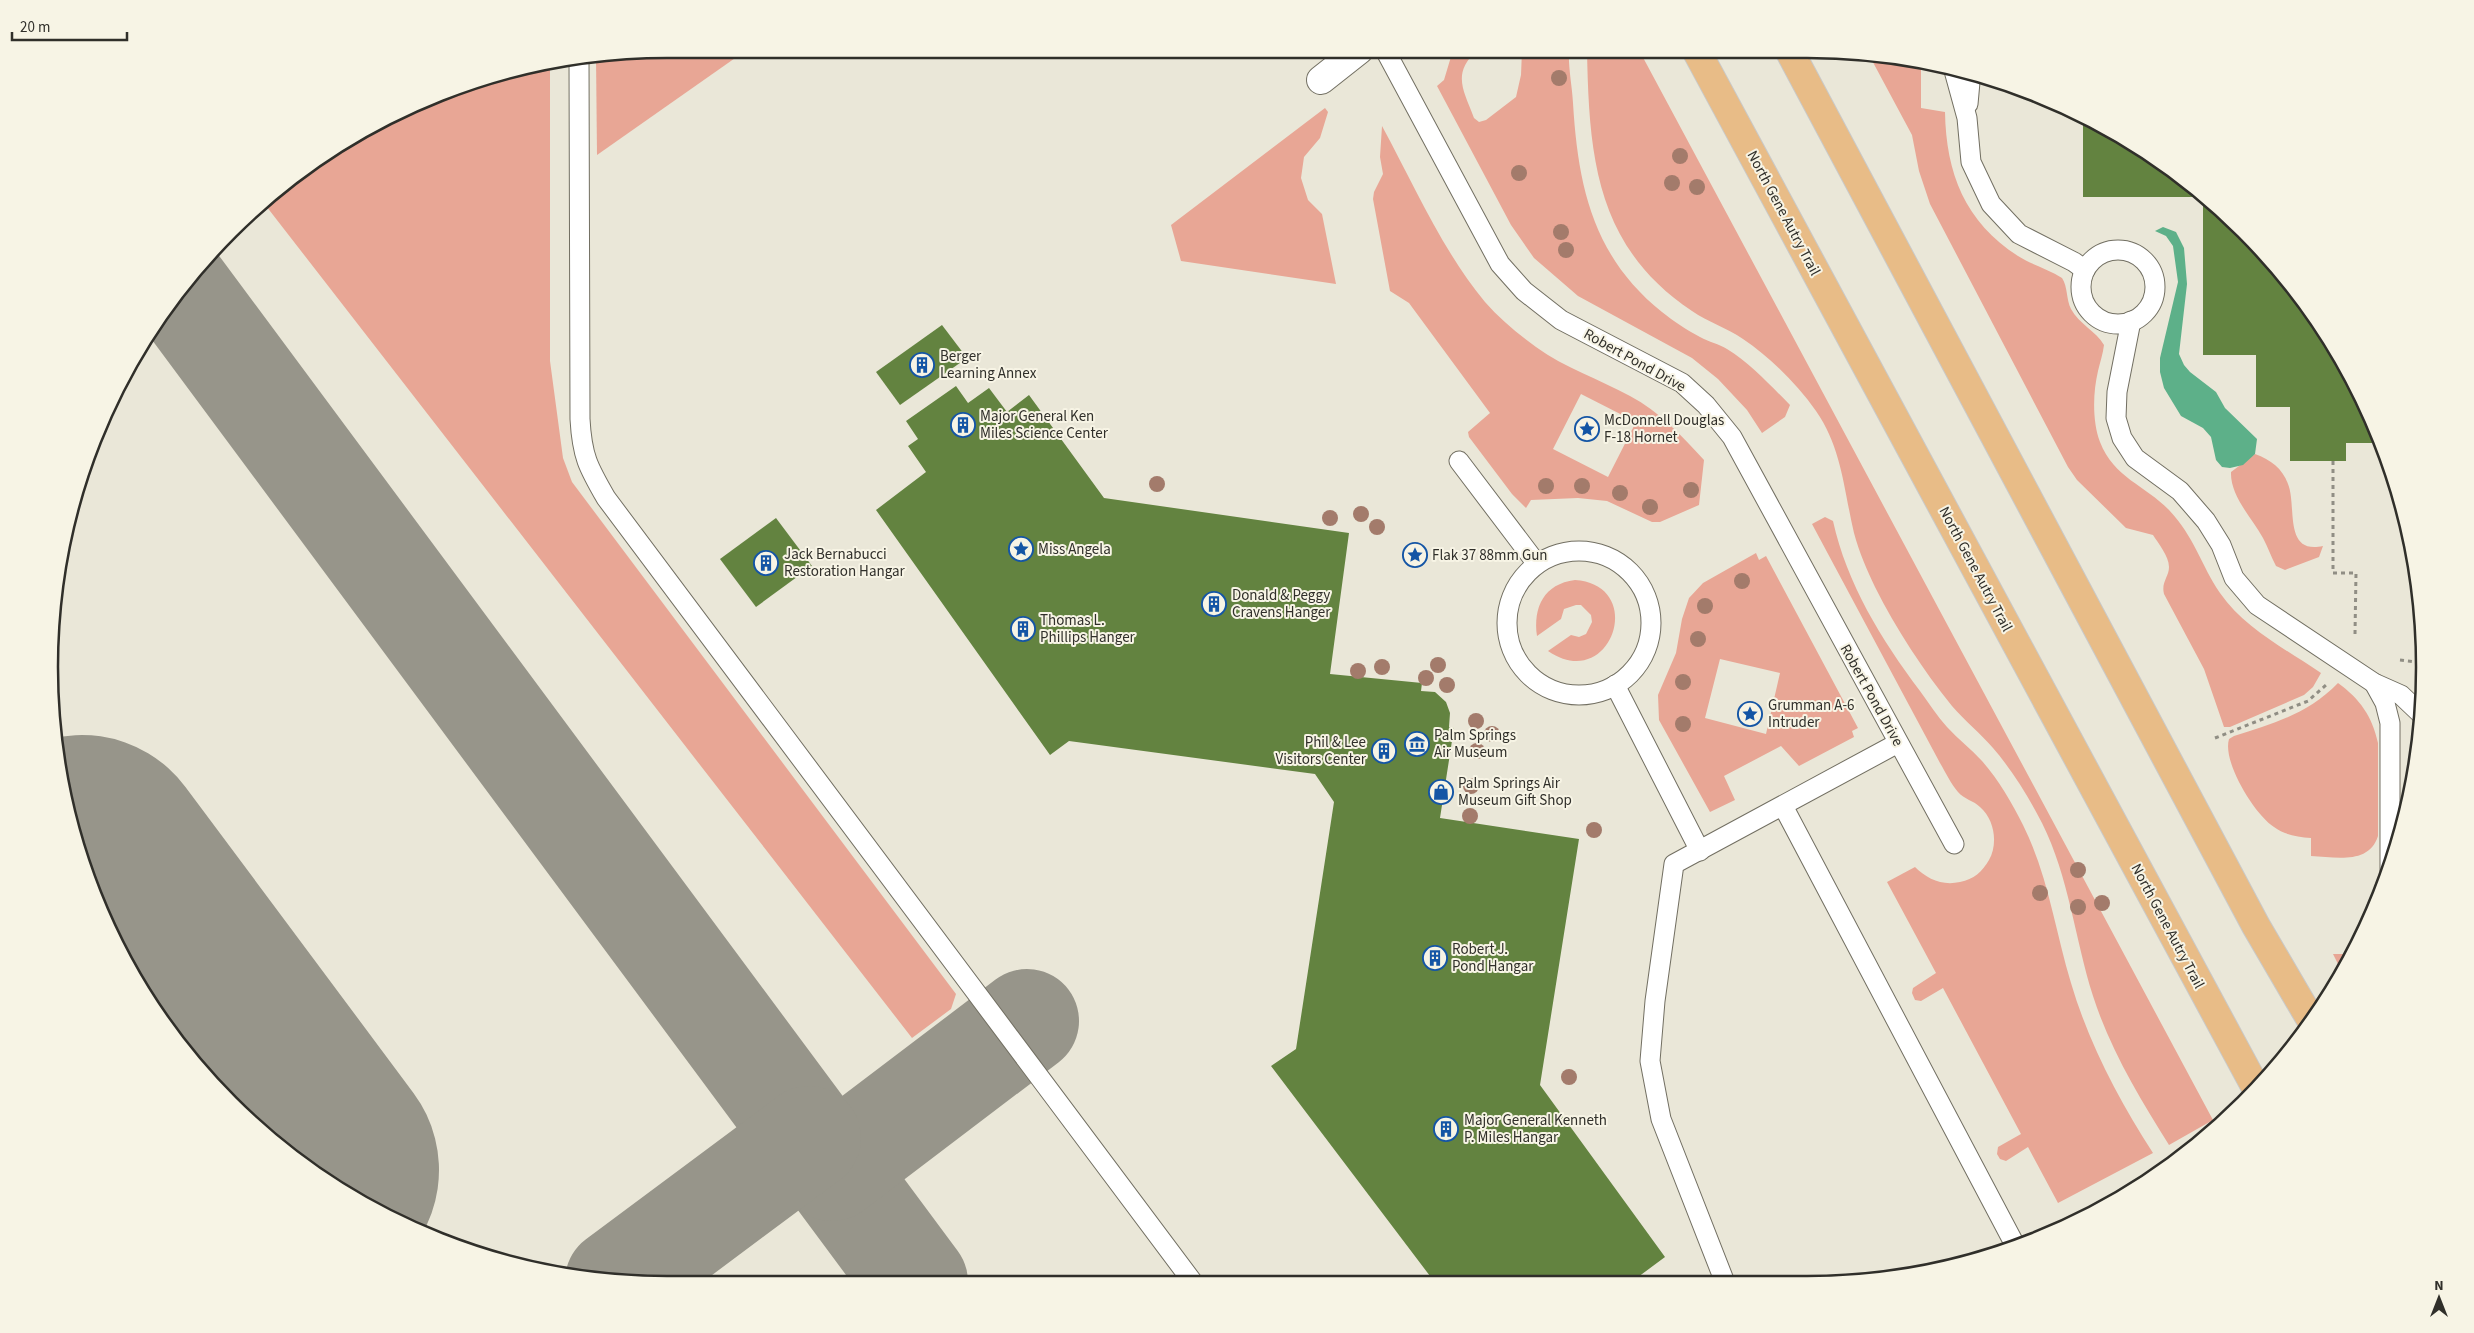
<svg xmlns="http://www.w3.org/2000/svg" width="2474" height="1333" font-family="'Source Sans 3',sans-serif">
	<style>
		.green { fill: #e8a695; fill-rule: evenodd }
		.water { fill: #5db089 }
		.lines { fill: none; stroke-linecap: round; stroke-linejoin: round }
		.taxiway { stroke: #97958a; stroke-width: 104 }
		.runway { stroke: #97958a; stroke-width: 258 }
		.building { fill: #638340 }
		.lane-casing { stroke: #726f62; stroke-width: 21 }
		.street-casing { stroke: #726f62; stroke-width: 30 }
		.primary-casing { stroke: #c9c9c8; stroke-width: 30 }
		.path { stroke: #908e84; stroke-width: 3; stroke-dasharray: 4 4; stroke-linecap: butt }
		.lane { stroke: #fff; stroke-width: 19 }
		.street { stroke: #fff; stroke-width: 28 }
		.primary { stroke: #e8bc87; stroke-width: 28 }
		.tree { fill: #a37b6b }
		.labels { text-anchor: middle; stroke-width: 4; stroke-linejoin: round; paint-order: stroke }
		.street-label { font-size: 15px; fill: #302f2a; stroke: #f7f4e5 }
		.poi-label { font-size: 15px; fill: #302f2a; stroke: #f7f4e5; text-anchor: start }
		.rim { fill: none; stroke: #302f2a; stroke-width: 2.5 }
	</style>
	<rect width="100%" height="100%" fill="#eae7d8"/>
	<g class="green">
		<polygon points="667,49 748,49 597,155 596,56"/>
		<path d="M1453,50H1477C1452,74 1463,89 1474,118L1479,122L1486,120L1516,97L1521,75L1522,50H1569C1568,67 1572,85 1573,103C1578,186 1593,257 1662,312C1673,321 1687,330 1700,337C1709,342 1719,344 1727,349C1751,364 1770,385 1790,405L1785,417L1762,433L1747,410L1718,379L1692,358L1578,296L1534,258L1511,225L1437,86L1444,80Z"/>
		<path d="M1587,50H1639L2213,1120L2169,1145C2139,1097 2110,1049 2093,996C2075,939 2069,877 2042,823C2028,796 2012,770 1993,748C1980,733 1965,721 1952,706C1923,670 1896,629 1875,587C1867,570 1859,552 1854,533C1844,491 1842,448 1816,411C1797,384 1771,358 1743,339C1727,328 1708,322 1692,311C1596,247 1589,157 1587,50Z"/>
		<path d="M1868,53L1921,62V108L1945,112C1946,173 1965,222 2018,256C2032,265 2048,269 2062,278C2068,287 2066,299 2071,309C2079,324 2096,331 2104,345C2103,354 2100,362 2098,371C2093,392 2092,421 2100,442C2114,478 2145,485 2169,510C2194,536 2201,565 2220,593C2245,629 2286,649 2321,673L2313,687L2304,695L2230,727H2224L2204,669L2164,594C2161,582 2169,577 2169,567C2169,556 2158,543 2153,535L2126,528L2077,480L2068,467L1930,204L1919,171L1912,135Z"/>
		<path d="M550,60V361L563,458L572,482L956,994L951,1009L912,1038L263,202C329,141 419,95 505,72C520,68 535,62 550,60Z"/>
		<polygon points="1325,108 1328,112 1320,138 1304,157 1301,178 1308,200 1322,214 1336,284 1181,261 1171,225"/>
		<path d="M1382,126C1414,185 1442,250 1485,302C1500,319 1518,334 1536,347C1565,368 1599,379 1630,396C1660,412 1681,435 1704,460L1699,505L1660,522H1652L1607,501L1578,498L1531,500L1526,508L1512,494L1469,437L1468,432L1490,413L1409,303L1390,291L1373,199L1374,192L1383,174L1380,157ZM1581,394L1636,422L1608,477L1553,449Z"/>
		<path d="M2255,454C2271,460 2282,468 2288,484C2297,506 2283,555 2323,546L2319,557L2285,570L2276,566C2271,557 2268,547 2263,538C2252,518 2230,496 2231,472Z"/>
		<path d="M1825,517L1833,521C1847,584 1881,639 1920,691C1929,703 1937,716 1947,727C1958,739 1971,749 1982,761C1998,779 2012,803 2023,825C2048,875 2055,930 2071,983C2089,1044 2119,1100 2153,1153L2058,1203L2028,1147L2006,1161L2000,1159L1997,1154L1998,1147L2021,1134L1943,988L1921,1001L1915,1000L1912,993L1913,988L1936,973L1887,882L1915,867C1927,879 1942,886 1960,882C1974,879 1982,872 1989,860C1998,844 1995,820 1980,807C1974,801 1964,799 1958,792C1951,784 1946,773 1940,763L1812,524Z"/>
		<path d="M1756,553L1759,560L1766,556L1858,728L1852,731L1854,737L1799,766L1781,746L1724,776L1735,800L1710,812L1659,720L1658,695L1676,653L1682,619L1689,598L1703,583ZM1720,659L1780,673L1766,734L1705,718Z"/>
		<path d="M1575,580C1648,585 1611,694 1548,651L1571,635L1579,637L1586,634L1592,622L1591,615L1581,605H1576L1564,609L1561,619L1537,636C1533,607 1544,584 1575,580Z"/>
		<path d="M2338,683C2360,699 2372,716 2378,743V836C2369,865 2335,857 2311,856V838C2297,837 2285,835 2274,827C2255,815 2222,762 2229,739L2234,736C2274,723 2308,714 2338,683Z"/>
		<polygon points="2333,954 2352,954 2343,974"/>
	</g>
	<polygon class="water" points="2163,227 2176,232 2184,248 2187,284 2179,354 2184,365 2190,372 2216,392 2225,408 2257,439 2255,454 2243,465 2230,468 2222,467 2216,460 2211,437 2203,428 2181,416 2164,388 2160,372 2160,358 2178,282 2173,246 2166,236 2155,231"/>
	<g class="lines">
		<g class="taxiway">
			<polyline points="179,289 916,1282"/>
			<polyline points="832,1169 1027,1021"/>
			<polyline points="617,1281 809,1138"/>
		</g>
		<polyline class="runway" points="82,864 310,1170"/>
	</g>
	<g class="building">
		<polygon points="2083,117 2116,131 2215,202 2297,290 2361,393 2380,443 2346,443 2346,461 2290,461 2290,407 2256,407 2256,355 2203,355 2203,197 2083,197"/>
		<polygon points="942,325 967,358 900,405 876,372"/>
		<polygon points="956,386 968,403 989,388 1007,412 1029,395 1104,498 1349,533 1330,674 1422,683 1421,691 1435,692 1446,702 1450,713 1449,727 1454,728 1440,818 1579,839 1540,1085 1665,1257 1634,1280 1433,1280 1271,1066 1296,1049 1334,802 1315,774 1069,741 1050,755 876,510 926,472 908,446 918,439 906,421"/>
		<polygon points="776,518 812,566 756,607 720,559"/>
	</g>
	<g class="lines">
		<defs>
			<g id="lane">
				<polyline points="1385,50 1500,264 1524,291 1561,320 1682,383 1706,405 1732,437 1954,844"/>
				<path d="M579,57L580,419C582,456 588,467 606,498L1192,1281"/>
				<polyline points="1953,67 1967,118 1971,162 1991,204 2019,234 2074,262 2085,270"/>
				<polyline points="1968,104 1971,71"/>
				<circle cx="2118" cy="287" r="37"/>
				<polyline points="2131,321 2117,392 2116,418 2122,438 2135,458 2180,491 2206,521 2221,545 2234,578 2257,605 2374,683 2401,695 2421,714"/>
				<polyline points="1459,461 1537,564"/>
				<circle cx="1579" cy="623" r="72"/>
				<polyline points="2374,683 2385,703 2390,723 2390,871"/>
				<polyline points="1615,685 1700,851"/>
				<polyline points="1783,806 2015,1245"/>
				<polyline points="1724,1280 1661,1119 1650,1061 1655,1001 1674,864 1898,743"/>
			</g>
			<polyline id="street" points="1321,80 1359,50"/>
			<g id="primary">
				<polyline points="1696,50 2256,1088"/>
				<polyline points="1789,50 2256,926 2311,1020"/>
			</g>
		</defs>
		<use href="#lane" class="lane-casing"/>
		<use href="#street" class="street-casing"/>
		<use href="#primary" class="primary-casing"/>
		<g class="path">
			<polyline points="2333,461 2333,573 2356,573 2355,634"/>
			<polyline points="2400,660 2423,663"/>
			<polyline points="2215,738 2308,701 2326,685"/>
		</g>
		<use href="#lane" class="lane"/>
		<use href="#street" class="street"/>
		<use href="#primary" class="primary"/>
	</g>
	<g class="tree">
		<circle cx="1559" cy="78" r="8"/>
		<circle cx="1680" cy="156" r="8"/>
		<circle cx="1519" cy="173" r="8"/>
		<circle cx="1672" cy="183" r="8"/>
		<circle cx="1697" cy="187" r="8"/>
		<circle cx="1561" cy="232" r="8"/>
		<circle cx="1566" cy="250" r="8"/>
		<circle cx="1157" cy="484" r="8"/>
		<circle cx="1546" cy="486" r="8"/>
		<circle cx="1582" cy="486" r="8"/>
		<circle cx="1691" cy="490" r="8"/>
		<circle cx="1620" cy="493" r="8"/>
		<circle cx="1650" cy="507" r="8"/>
		<circle cx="1361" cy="514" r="8"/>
		<circle cx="1330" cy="518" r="8"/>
		<circle cx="1377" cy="527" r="8"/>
		<circle cx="1742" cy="581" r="8"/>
		<circle cx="1705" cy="606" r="8"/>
		<circle cx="1698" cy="639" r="8"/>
		<circle cx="1438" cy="665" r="8"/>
		<circle cx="1382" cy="667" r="8"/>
		<circle cx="1358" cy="671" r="8"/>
		<circle cx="1426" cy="678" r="8"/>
		<circle cx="1683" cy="682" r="8"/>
		<circle cx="1447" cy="685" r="8"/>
		<circle cx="1476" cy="721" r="8"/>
		<circle cx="1683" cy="724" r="8"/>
		<circle cx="1492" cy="734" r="8"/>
		<circle cx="1477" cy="751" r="8"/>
		<circle cx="1471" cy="786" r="8"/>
		<circle cx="1470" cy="816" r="8"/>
		<circle cx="1594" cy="830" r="8"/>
		<circle cx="2078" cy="870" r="8"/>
		<circle cx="2040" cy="893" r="8"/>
		<circle cx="2102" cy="903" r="8"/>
		<circle cx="2078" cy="907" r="8"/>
		<circle cx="1569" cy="1077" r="8"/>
	</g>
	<defs>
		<symbol id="building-ring" viewBox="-11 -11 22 22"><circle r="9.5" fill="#f7f4e5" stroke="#1455a5" stroke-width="1.5"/><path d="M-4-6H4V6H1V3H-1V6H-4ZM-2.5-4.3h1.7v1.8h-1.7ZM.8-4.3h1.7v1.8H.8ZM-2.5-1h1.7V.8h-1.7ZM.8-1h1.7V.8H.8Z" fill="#1455a5"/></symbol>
		<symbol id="sight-ring" viewBox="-11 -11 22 22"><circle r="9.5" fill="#f7f4e5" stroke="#1455a5" stroke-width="1.5"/><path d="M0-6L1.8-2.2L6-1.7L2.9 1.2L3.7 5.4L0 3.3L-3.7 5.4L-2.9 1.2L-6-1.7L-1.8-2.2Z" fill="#1455a5"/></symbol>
		<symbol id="museum-ring" viewBox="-11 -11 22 22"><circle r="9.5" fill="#f7f4e5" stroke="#1455a5" stroke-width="1.5"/><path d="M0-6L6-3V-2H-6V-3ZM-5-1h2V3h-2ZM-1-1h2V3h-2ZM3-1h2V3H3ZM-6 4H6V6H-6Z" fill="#1455a5"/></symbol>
		<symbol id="shop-ring" viewBox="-11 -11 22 22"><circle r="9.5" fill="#f7f4e5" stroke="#1455a5" stroke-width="1.5"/><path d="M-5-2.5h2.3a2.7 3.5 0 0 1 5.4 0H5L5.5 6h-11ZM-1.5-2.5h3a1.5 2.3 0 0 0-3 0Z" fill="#1455a5"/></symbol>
	</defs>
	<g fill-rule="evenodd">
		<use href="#building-ring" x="908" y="351" width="28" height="28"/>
		<use href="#building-ring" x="949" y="411" width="28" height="28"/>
		<use href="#sight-ring" x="1573" y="415" width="28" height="28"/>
		<use href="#sight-ring" x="1007" y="535" width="28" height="28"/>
		<use href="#sight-ring" x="1401" y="541" width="28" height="28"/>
		<use href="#building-ring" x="752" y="549" width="28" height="28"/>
		<use href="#building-ring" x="1200" y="590" width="28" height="28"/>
		<use href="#building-ring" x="1009" y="615" width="28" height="28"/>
		<use href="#sight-ring" x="1736" y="700" width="28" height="28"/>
		<use href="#museum-ring" x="1403" y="730" width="28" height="28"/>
		<use href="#building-ring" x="1370" y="737" width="28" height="28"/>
		<use href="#shop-ring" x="1427" y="778" width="28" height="28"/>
		<use href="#building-ring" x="1421" y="944" width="28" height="28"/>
		<use href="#building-ring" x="1432" y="1115" width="28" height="28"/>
	</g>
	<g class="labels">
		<g class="street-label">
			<text transform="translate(1784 213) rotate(62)" y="5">North Gene Autry Trail</text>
			<text transform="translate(1635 360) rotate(29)" y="5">Robert Pond Drive</text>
			<text transform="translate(1976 569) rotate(62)" y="5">North Gene Autry Trail</text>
			<text transform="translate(1872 695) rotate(61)" y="5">Robert Pond Drive</text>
			<text transform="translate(2168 926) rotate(62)" y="5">North Gene Autry Trail</text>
		</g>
		<g class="poi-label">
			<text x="940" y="361">Berger<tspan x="940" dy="17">Learning Annex</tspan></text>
			<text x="980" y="421">Major General Ken<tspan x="980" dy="17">Miles Science Center</tspan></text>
			<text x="1604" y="425">McDonnell Douglas<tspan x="1604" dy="17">F-18 Hornet</tspan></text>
			<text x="1038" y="554">Miss Angela</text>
			<text x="784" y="559">Jack Bernabucci<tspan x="784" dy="17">Restoration Hangar</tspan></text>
			<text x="1432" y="560">Flak 37 88mm Gun</text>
			<text x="1232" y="600">Donald &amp; Peggy<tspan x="1232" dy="17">Cravens Hanger</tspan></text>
			<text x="1040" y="625">Thomas L.<tspan x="1040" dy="17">Phillips Hanger</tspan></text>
			<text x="1768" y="710">Grumman A-6<tspan x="1768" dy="17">Intruder</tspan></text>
			<text x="1434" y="740">Palm Springs<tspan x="1434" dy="17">Air Museum</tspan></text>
			<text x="1366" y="747" text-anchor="end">Phil &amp; Lee<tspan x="1366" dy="17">Visitors Center</tspan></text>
			<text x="1458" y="788">Palm Springs Air<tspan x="1458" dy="17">Museum Gift Shop</tspan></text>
			<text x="1452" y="954">Robert J.<tspan x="1452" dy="17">Pond Hangar</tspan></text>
			<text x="1464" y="1125">Major General Kenneth<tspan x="1464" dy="17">P. Miles Hangar</tspan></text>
		</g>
	</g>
	<path d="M0 0H2474V1333H0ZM667 58H1807A609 609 0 0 1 2416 667V667A609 609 0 0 1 1807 1276H667A609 609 0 0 1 58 667V667A609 609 0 0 1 667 58Z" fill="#f7f4e5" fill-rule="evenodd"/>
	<path class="rim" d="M667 58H1807A609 609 0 0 1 2416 667V667A609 609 0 0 1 1807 1276H667A609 609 0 0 1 58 667V667A609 609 0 0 1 667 58Z"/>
	<g transform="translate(2439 1298)" stroke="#f7f4e5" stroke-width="4" paint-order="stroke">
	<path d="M0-4L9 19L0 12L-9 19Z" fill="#302f2a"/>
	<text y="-8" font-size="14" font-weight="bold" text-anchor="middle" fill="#302f2a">N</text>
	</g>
	<path d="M12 32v8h115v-8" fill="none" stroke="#302f2a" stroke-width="2.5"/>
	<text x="20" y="32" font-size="15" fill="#302f2a" stroke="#f7f4e5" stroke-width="4" paint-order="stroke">20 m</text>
</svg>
